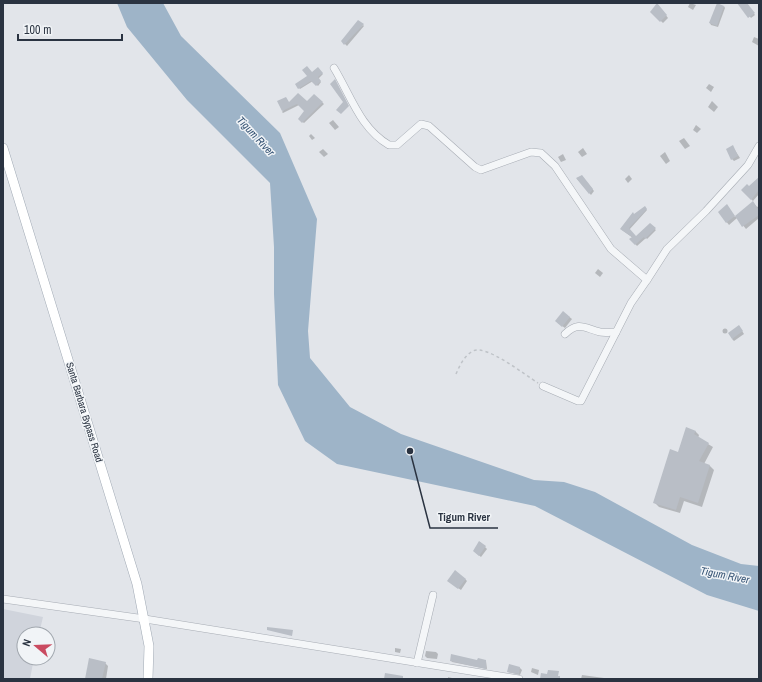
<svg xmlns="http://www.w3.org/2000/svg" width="762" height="682" font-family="'Archivo Narrow',sans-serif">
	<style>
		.built { fill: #d0d4dc }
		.water { fill: #9eb4c8 }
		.shadow { fill: #0003 }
		.building { fill: #b9bec6 }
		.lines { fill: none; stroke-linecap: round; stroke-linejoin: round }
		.minor-casing { stroke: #a7acb4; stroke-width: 8 }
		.major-casing { stroke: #a1aab5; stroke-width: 10 }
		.path { stroke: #bfc3c8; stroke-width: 1.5; stroke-dasharray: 3 3; stroke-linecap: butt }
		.minor { stroke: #f4f6f8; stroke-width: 7 }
		.major { stroke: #fff; stroke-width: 9 }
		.labels { text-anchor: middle; stroke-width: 3; stroke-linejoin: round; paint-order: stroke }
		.street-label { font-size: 10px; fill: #2a3341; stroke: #f1f4f7 }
		.water-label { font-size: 11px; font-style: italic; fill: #355374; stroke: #f1f4f7 }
		.leader { fill: none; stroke: #2a3341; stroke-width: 1.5 }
		.callout-dot { fill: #2a3341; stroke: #f1f4f7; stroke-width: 1.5 }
		.callout-label { font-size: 11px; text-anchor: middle; font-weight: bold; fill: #2a3341; stroke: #f1f4f7; stroke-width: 3; stroke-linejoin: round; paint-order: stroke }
	</style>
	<rect width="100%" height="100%" fill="#e2e5ea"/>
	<polygon class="built" points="3,609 43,617 39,634 24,634 24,658 34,658 30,679 3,679"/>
	<polygon class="water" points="117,3 163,3 181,36 280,133 317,219 308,331 310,358 350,407 401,434 534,480 564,482 595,492 692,545 741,564 759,566 759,611 707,595 535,506 337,464 305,441 278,385 274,294 274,247 270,183 187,100 127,27"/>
	<g class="shadow">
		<polygon points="690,3 696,5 693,10 688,7"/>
		<polygon points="740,3 746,3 755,15 751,18"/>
		<polygon points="659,6 668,18 663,23 651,12"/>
		<polygon points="724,6 725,8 718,27 711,25 710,23"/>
		<polygon points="363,25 364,26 347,46 342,41"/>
		<polygon points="754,37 759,39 759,46 752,42"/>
		<polygon points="318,69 323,74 318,79 321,82 318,86 313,81 300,89 299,88"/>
		<polygon points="709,84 714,87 711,92 706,88"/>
		<polygon points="314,95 324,104 304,123 299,119 306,111 299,105 283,113 282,112 289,103 307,102"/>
		<polygon points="712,101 718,107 714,112 708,107"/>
		<polygon points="333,120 339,127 335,130 329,123"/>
		<polygon points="696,125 701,129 697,133 693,130"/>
		<polygon points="311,134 315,138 312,140 309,136"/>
		<polygon points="684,138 690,146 685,149 679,141"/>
		<polygon points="733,147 740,158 734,161 732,159"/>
		<polygon points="583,148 587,154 582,157 578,152"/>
		<polygon points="323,149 328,154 324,157 319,152"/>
		<polygon points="665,152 670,161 666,164 660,156"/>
		<polygon points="563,154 566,160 561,162 558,157"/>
		<polygon points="629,175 632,179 628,183 625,179"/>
		<polygon points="582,176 594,191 591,195 577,179"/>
		<polygon points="759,179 759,194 753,201 742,190 749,188"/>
		<polygon points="753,202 757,207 759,206 759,218 746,229 737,218 729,225 719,212 728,207 735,217"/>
		<polygon points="645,208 647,210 629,230 636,237 650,225 656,230 647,239 646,238 637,246 631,239 633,238 622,230 634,215"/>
		<polygon points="598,269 603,273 600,277 595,273"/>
		<polygon points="563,312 572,319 565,328 558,323"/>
		<polygon points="739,326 744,334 734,341 732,339"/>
		<circle cx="725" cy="331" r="2.5"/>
		<polygon points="695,431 699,435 698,438 713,447 704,464 710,466 714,470 702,507 684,501 680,513 659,507 655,503 679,453"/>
		<polygon points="480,542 487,549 481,557 476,553"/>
		<polygon points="465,579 467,581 461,590 451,583"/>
		<polygon points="395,648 401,649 400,653 395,652"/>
		<polygon points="426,651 436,652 438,654 437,659 427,658 425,656"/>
		<polygon points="451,660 486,661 487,669 452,662"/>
		<polygon points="105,663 108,666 106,679 86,679"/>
		<polygon points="520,668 522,670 520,675 508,672"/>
		<polygon points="532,668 539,670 538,675 531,672"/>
		<polygon points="582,675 604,678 604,679 581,679"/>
		<polygon points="448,677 452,678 453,679 448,679"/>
	</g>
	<g class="building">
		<polygon points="657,3 667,15 660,22 650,12"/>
		<polygon points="717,3 724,6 717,26 709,23"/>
		<polygon points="737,3 747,3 755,13 748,18"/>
		<polygon points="358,20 364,24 344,45 341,41"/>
		<polygon points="307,66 312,72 318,67 323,73 318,77 321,81 316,86 311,81 298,89 295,84 307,76 302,70"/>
		<polygon points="335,79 349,106 341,114 336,110 343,102 330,84"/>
		<polygon points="298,93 307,101 314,94 323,102 302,123 298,119 304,111 297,104 280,112 282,111 277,101 286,97 289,102"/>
		<polygon points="733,145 738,156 731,160 726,149"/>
		<polygon points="582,175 593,189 589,194 576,178"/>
		<polygon points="759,177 759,190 751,200 741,190 747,184 749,186"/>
		<polygon points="753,201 759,211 759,215 742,227 735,216"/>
		<polygon points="727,204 735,216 726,223 718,212"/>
		<polygon points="645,206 647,209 629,228 636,236 650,223 656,228 645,239 644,237 635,245 629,239 632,237 620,229 633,212 634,214"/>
		<polygon points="563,311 570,317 562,327 555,321"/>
		<polygon points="739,325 743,331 732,339 728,333"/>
		<polygon points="686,427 696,431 694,434 709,443 699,461 710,465 698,503 680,497 676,510 653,503 670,449 678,452"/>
		<polygon points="479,541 486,546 479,556 473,551"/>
		<polygon points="455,570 466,579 458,589 447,581"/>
		<polygon points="267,627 293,630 292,636 267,630"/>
		<polygon points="451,654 477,660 478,658 486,660 486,669 450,661"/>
		<polygon points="89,658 106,662 102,679 85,679"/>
		<polygon points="509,664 520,667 519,674 507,672"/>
		<polygon points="548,670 559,671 558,676 560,676 560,679 540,679 541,673 547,674"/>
		<polygon points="385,673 403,676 403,679 384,679"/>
	</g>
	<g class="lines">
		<defs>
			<g id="minor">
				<path d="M334,68C351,96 360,128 389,145H397L421,124L429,126L475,167L481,170L531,152L541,153L555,166L611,249L647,280L667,249L706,211L748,165L759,146"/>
				<path d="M565,334C579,321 584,328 600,332C605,333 611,332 616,332"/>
				<polyline points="543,386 578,401 581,401 631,303 647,280"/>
				<polyline points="3,599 145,619 519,679"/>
				<polyline points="417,663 433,595"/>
			</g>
			<polyline id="major" points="3,148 137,584 149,646 148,679"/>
		</defs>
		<use href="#minor" class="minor-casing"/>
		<use href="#major" class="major-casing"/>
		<path class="path" d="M456,374C460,365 464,356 473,351C486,344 525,375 538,383"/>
		<use href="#minor" class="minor"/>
		<use href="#major" class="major"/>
	</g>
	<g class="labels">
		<g class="street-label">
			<text transform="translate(85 412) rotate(73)" y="4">Santa Barbara Bypass Road</text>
		</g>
		<g class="water-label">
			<text transform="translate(256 136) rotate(47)" y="4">Tigum River</text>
			<text transform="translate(725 575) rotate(11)" y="4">Tigum River</text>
		</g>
	</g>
	<path class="leader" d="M410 451L430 528H498"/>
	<circle class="callout-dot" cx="410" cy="451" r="4"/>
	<g class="callout-label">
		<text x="464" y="521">Tigum River</text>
	</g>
	<rect width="762" height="682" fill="none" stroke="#2a3341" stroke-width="8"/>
	<g transform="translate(36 646) rotate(289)"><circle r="19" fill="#f1f4f7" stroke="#a1a7ae"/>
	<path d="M0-3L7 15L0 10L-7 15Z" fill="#ca4b61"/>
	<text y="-6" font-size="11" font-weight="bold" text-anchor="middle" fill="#2a3341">N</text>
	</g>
	<path d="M18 34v6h104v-6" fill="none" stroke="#2a3341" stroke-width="2"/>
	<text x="24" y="34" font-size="12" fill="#2a3341" stroke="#f1f4f7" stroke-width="3" paint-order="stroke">100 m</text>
</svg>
